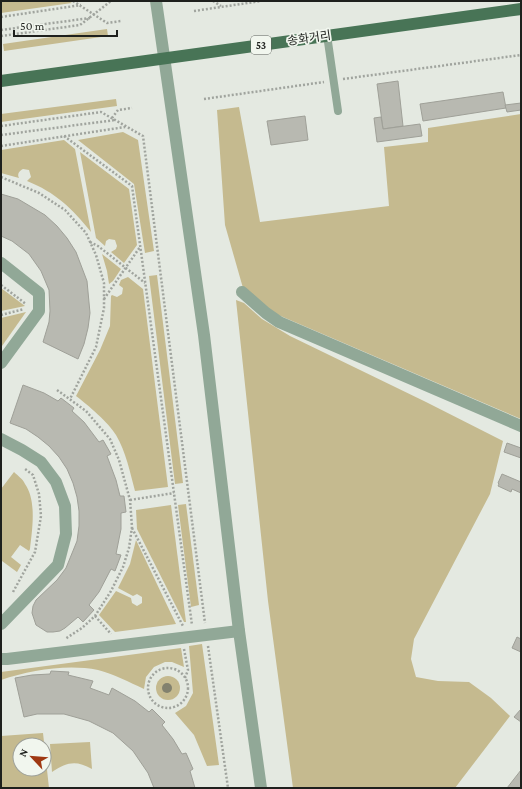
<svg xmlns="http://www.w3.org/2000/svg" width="522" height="789" font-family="'Crimson Pro','Noto Sans KR',serif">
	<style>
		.green { fill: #c5ba8f; fill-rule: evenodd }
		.building { fill: #b8b9b1; stroke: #9fa098 }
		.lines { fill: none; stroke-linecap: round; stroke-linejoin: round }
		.path { stroke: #a0a49e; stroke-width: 2.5; stroke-dasharray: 2 2; stroke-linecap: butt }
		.lane { stroke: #91a897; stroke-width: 8 }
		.street { stroke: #91a897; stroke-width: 12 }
		.primary { stroke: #487456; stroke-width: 12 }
		.tree { fill: #82816e }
		.labels { text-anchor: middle; stroke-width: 3.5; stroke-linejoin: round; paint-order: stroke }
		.shield { fill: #f1f6ee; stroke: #5d605c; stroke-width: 1 }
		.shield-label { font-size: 11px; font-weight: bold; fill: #1e201d }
		.street-label { font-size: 12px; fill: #1e201d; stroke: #f1f6ee }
	</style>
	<rect width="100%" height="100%" fill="#e4e9e1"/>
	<g class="green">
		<polygon points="1,1 68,1 72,3 1,13"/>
		<polygon points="107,29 108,36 4,51 3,44"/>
		<polygon points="116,99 117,106 1,122 1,114"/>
		<polygon points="239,107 260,222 389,206 384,147 428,142 428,128 521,114 521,419 276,314 243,288 225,225 217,110"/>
		<polygon points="123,132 138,140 154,251 145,253 134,184 78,140"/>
		<path d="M64,140L75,149L91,232C73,209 55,192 27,181L31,177L29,170L23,169C19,171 17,174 19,178L1,173V150Z"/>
		<polygon points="80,152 129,189 137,245 124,263 111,252 116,249 117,246 115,240 109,239 106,241 105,246 96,238"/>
		<polygon points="102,254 121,269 113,281 109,284 107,271"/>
		<polygon points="157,275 183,483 175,484 149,276"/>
		<path d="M128,277L143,289L168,487L135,491C130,472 126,452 116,435C109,423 88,405 76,396L100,350L110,326L111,296L112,295L117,297L122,294L123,288L119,285L121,280Z"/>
		<polygon points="1,288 25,306 1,311"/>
		<polygon points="236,300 244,303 262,319 290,336 426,402 503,441 490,494 414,639 411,659 416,677 438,681 469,682 491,698 510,716 455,788 293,788 268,601"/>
		<polygon points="26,312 2,346 1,345 1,318"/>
		<path d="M14,472C18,476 23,479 25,484C37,501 32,530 30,549L29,551L20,545L11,557L21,565L17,572L2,561L1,562V489Z"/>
		<polygon points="186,504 199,605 191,607 178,505"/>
		<polygon points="171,505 186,622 184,622 137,529 136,510"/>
		<polygon points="136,540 176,624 115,632 99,615 116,591 131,598 132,603 137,606 142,603 142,597 137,594 133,596 118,588 130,564"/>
		<polygon points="202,644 219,765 207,766 194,735 175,713 186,706 193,693 189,646"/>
		<path d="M181,648L184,667L172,662H165L154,667L146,677L144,689C129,682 114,674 98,670C67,664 31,670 1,680V672Z"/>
		<circle cx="168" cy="688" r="12"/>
		<path d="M43,733L49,788H1V736ZM20,745H44V769H20Z"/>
		<path d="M90,742L92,769C76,760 67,762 52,772L50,744Z"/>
	</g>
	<g class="building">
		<polygon points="398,81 403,126 383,129 377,84"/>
		<polygon points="503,92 506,108 423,121 420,104"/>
		<polygon points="521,103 521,110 507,112 505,105"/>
		<polygon points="305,116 308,140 271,145 267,121"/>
		<polygon points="381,117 383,129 420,124 422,136 377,142 374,118"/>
		<polygon points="1,194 18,199 45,215 57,226 67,238 76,252 87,281 90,313 88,328 84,344 78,359 43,342 49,322 50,311 49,290 41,271 29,254 12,241 1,236"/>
		<polygon points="23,385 44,393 58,401 61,398 74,408 72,411 84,422 99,442 103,440 111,454 107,456 116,480 120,496 124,496 126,512 121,513 121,529 116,554 121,555 115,571 111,569 99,592 89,605 94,610 83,622 78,617 65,628 60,631 53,632 47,632 36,625 32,613 33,606 36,600 57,580 66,568 77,541 79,526 79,511 77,497 73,483 67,469 59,457 49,446 38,437 26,429 10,423"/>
		<polygon points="507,443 521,448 521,458 504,452"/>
		<polygon points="502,474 521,482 521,493 512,489 511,492 498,486 499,484 498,483"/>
		<polygon points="517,637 521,639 521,652 512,648"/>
		<polygon points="51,671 69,672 68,675 93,681 90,688 109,695 112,688 135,701 149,712 152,709 165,722 162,725 173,739 182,754 186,753 193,769 190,771 195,788 154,788 148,773 133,751 113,733 89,721 64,714 37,714 24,717 15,678 32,675 50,674"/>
		<polygon points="521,709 521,722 514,717"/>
		<polygon points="521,770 521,788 507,788"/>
	</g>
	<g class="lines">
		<g class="path">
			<polyline points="73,1 107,23 121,21"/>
			<polyline points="213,1 221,6"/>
			<polyline points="194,11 261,1"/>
			<polyline points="1,17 81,5"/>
			<polyline points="1,30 90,18"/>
			<polyline points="1,36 80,25 111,1"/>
			<polyline points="343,79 521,55"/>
			<polyline points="204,99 324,82"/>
			<polyline points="112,118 118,110 132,108"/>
			<polyline points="1,126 101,112 143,136 205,623"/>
			<polyline points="1,135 115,120"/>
			<polyline points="64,136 132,186 192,625"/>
			<polyline points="1,146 125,127"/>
			<polyline points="1,177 39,193 65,210 86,233 96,255 104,283 104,308 96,347 70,399"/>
			<polyline points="90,242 98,246 145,283"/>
			<polyline points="1,285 26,304"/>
			<polyline points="104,299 140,247"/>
			<polyline points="1,315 24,309"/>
			<polyline points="57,390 86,411 110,439 119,460 130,500 132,527 129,548 123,567 111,591 95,616 82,628 65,639"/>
			<polyline points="130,500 174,493"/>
			<polyline points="132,528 183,626"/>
			<polyline points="13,592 35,552 41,516 39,494 33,475 25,469"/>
			<polyline points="95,616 111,634"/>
			<polyline points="208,646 228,788"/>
			<polyline points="184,649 188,670 185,678"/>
			<circle cx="168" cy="688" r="20"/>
		</g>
		<polyline class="lane" points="327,35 338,111"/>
		<g class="street">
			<polyline points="156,1 204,335 239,631 261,788"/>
			<polyline points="1,263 39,293 39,311 1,363"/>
			<polyline points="242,292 266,313 279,322 521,426"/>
			<polyline points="1,439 22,450 41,462 56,482 65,506 66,534 58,565 1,624"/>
			<polyline points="1,659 7,659 239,631"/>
		</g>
		<polyline class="primary" points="1,81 521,9"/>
	</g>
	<circle class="tree" cx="167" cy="688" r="5"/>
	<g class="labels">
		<rect class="shield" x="251" y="36" width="20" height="18" rx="3"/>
		<g class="shield-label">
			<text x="261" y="49">53</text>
		</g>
		<g class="street-label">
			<text transform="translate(309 38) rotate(-8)" y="4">송화거리</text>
		</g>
	</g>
	<rect width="522" height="789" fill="none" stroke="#1e201d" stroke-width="4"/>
	<g transform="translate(32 757) rotate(296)"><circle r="19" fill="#f1f6ee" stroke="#9da09a"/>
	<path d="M0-3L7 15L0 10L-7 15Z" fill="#9f3812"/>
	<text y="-6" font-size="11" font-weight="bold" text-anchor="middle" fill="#1e201d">N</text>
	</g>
	<path d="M14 30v6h103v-6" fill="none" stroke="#1e201d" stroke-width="2"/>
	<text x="20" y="30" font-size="12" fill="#1e201d" stroke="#f1f6ee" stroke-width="3" paint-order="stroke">50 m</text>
</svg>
